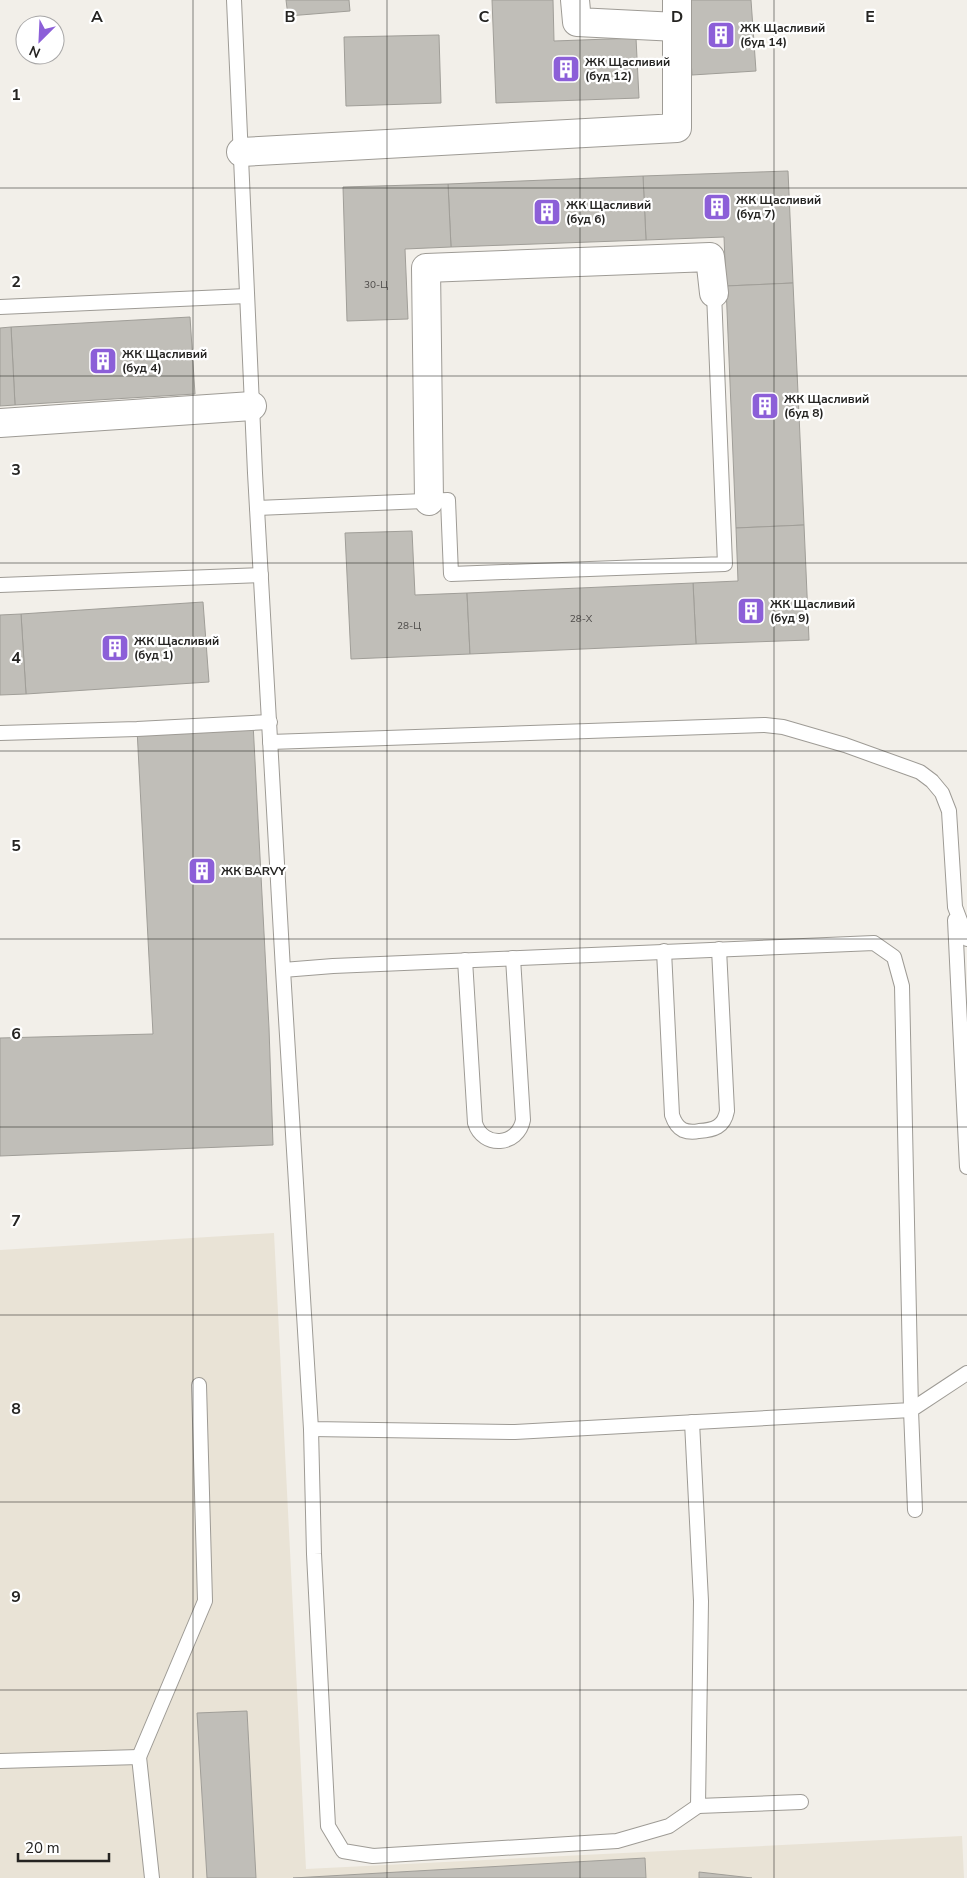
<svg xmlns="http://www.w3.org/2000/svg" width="967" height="1878" font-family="'Nunito Sans',sans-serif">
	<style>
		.built { fill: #e9e3d6 }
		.building { fill: #c0beb8; stroke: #a09e98 }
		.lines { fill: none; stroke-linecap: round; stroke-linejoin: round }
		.lane-casing { stroke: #9e9b95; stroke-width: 16 }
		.street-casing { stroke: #9e9b95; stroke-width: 30 }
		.lane { stroke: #fff; stroke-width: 14 }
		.street { stroke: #fff; stroke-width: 28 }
		.grid { fill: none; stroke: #252422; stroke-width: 1; stroke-opacity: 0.55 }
		.labels { text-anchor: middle; stroke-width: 4.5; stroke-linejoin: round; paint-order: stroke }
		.number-label { font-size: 10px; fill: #4c4a48 }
		.poi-label { font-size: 12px; font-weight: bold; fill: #252422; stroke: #fff; text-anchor: start }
		.grid-label { font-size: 16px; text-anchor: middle; font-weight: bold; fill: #252422; stroke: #fff; stroke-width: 4.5; stroke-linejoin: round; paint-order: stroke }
	</style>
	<rect width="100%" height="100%" fill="#f2efe9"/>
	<polygon class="built" points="274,1233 306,1869 962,1836 964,1878 0,1878 0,1250"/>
	<g class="building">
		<polygon points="286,0 349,0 350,11 288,16"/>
		<polygon points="492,0 553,0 554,41 636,38 639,98 496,103"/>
		<polygon points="687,0 751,0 756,71 692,75"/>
		<polygon points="439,35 441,103 346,106 344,37"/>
		<polygon points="788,171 793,283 726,286 724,237 646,240 643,176"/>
		<polygon points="643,176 646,240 451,247 448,184"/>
		<polygon points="448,184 451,247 405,249 408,319 347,321 343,187"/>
		<polygon points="793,283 804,525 736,528 726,286"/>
		<polygon points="190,317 195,394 15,405 11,327"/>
		<polygon points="11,327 15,405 0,406 0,328"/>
		<polygon points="804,525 809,640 696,644 693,583 738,581 736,528"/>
		<polygon points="412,531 415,595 467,593 470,654 351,659 345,533"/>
		<polygon points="693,583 696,644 470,654 467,593"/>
		<polygon points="203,602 209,682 26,694 21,614"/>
		<polygon points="21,614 26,694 0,695 0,615"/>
		<polygon points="253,723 269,1028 273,1145 0,1156 0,1038 153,1034 137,729"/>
		<polygon points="247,1711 256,1878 207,1878 197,1713"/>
		<polygon points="645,1858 646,1878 293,1878"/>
		<polygon points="699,1872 752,1878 699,1878"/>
	</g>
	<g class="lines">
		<defs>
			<g id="lane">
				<polyline points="234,0 255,473 283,970 311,1429 515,1432 911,1410 902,986 894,957 874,943 333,966 283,970"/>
				<polyline points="0,307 247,296"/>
				<polyline points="257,508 448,500 451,574 725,564 714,293"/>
				<polyline points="0,585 261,575"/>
				<polyline points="0,733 137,729 270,722"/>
				<polyline points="270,742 765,725 783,727 845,745 920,772 932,781 942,793 949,811 955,907 967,939"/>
				<polyline points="955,920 967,1167"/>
				<path d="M664,951L672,1115C674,1121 677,1127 683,1130C688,1132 694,1132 699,1131C714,1130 724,1127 727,1111L719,949"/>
				<path d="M465,960L475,1123C483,1149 518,1146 523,1120L513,958"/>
				<polyline points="311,1429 314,1554 328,1826 343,1851 373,1856 617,1841 669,1826 698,1806 701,1601 692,1422"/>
				<polyline points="915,1510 911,1410 967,1373"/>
				<polyline points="139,1757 205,1601 199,1385"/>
				<polyline points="0,1761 139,1757 152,1878"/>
				<polyline points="698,1806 801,1802"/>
			</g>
			<g id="street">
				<polyline points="575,0 577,22 677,27"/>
				<polyline points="241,152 677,128 677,0"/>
				<polyline points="0,423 252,406"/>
				<polyline points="429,501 426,268 710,257 714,293"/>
			</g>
		</defs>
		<use href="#lane" class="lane-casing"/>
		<use href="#street" class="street-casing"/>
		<use href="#lane" class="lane"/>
		<use href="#street" class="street"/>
	</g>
	<path class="grid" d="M193,0V1878M387,0V1878M580,0V1878M774,0V1878M0,188H967M0,376H967M0,563H967M0,751H967M0,939H967M0,1127H967M0,1315H967M0,1502H967M0,1690H967"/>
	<defs>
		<symbol id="building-square" viewBox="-11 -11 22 22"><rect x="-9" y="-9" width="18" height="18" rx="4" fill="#8c5fd8" stroke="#fff"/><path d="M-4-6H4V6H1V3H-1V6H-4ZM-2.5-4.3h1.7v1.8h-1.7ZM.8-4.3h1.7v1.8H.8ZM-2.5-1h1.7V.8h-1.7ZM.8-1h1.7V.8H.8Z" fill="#fff"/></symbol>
	</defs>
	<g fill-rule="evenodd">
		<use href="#building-square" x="705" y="19" width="32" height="32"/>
		<use href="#building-square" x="550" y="53" width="32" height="32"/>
		<use href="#building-square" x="701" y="191" width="32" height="32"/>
		<use href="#building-square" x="531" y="196" width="32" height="32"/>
		<use href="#building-square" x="87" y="345" width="32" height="32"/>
		<use href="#building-square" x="749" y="390" width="32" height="32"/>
		<use href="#building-square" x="735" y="595" width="32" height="32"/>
		<use href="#building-square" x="99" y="632" width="32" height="32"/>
		<use href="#building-square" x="186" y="855" width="32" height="32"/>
	</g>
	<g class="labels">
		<g class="number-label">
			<text x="376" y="288">30-Ц</text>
			<text x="581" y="622">28-Х</text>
			<text x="409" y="629">28-Ц</text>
		</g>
		<g class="poi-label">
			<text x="740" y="32">ЖК Щасливий<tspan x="740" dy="14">(буд 14)</tspan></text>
			<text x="585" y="66">ЖК Щасливий<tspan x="585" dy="14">(буд 12)</tspan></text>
			<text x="736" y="204">ЖК Щасливий<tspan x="736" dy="14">(буд 7)</tspan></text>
			<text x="566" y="209">ЖК Щасливий<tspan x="566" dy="14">(буд 6)</tspan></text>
			<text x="122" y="358">ЖК Щасливий<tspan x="122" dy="14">(буд 4)</tspan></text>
			<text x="784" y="403">ЖК Щасливий<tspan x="784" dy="14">(буд 8)</tspan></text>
			<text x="770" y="608">ЖК Щасливий<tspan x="770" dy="14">(буд 9)</tspan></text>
			<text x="134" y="645">ЖК Щасливий<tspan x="134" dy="14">(буд 1)</tspan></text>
			<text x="221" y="875">ЖК BARVY</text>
		</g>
	</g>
	<g class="grid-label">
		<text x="97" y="22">A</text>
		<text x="290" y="22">B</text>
		<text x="484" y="22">C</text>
		<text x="677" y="22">D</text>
		<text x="870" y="22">E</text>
		<text x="16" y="100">1</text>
		<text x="16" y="287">2</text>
		<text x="16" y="475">3</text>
		<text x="16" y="663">4</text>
		<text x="16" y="851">5</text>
		<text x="16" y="1039">6</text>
		<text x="16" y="1226">7</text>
		<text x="16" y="1414">8</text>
		<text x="16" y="1602">9</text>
	</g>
	<g transform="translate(40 40) rotate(204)"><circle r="24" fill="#ffffff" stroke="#a8a7a7"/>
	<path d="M0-4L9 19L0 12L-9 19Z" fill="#8c5fd8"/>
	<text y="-8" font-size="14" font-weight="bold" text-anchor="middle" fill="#252422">N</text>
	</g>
	<path d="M18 1853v8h91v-8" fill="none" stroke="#252422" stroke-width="2.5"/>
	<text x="25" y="1853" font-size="15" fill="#252422" stroke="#ffffff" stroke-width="4" paint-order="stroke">20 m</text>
</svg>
